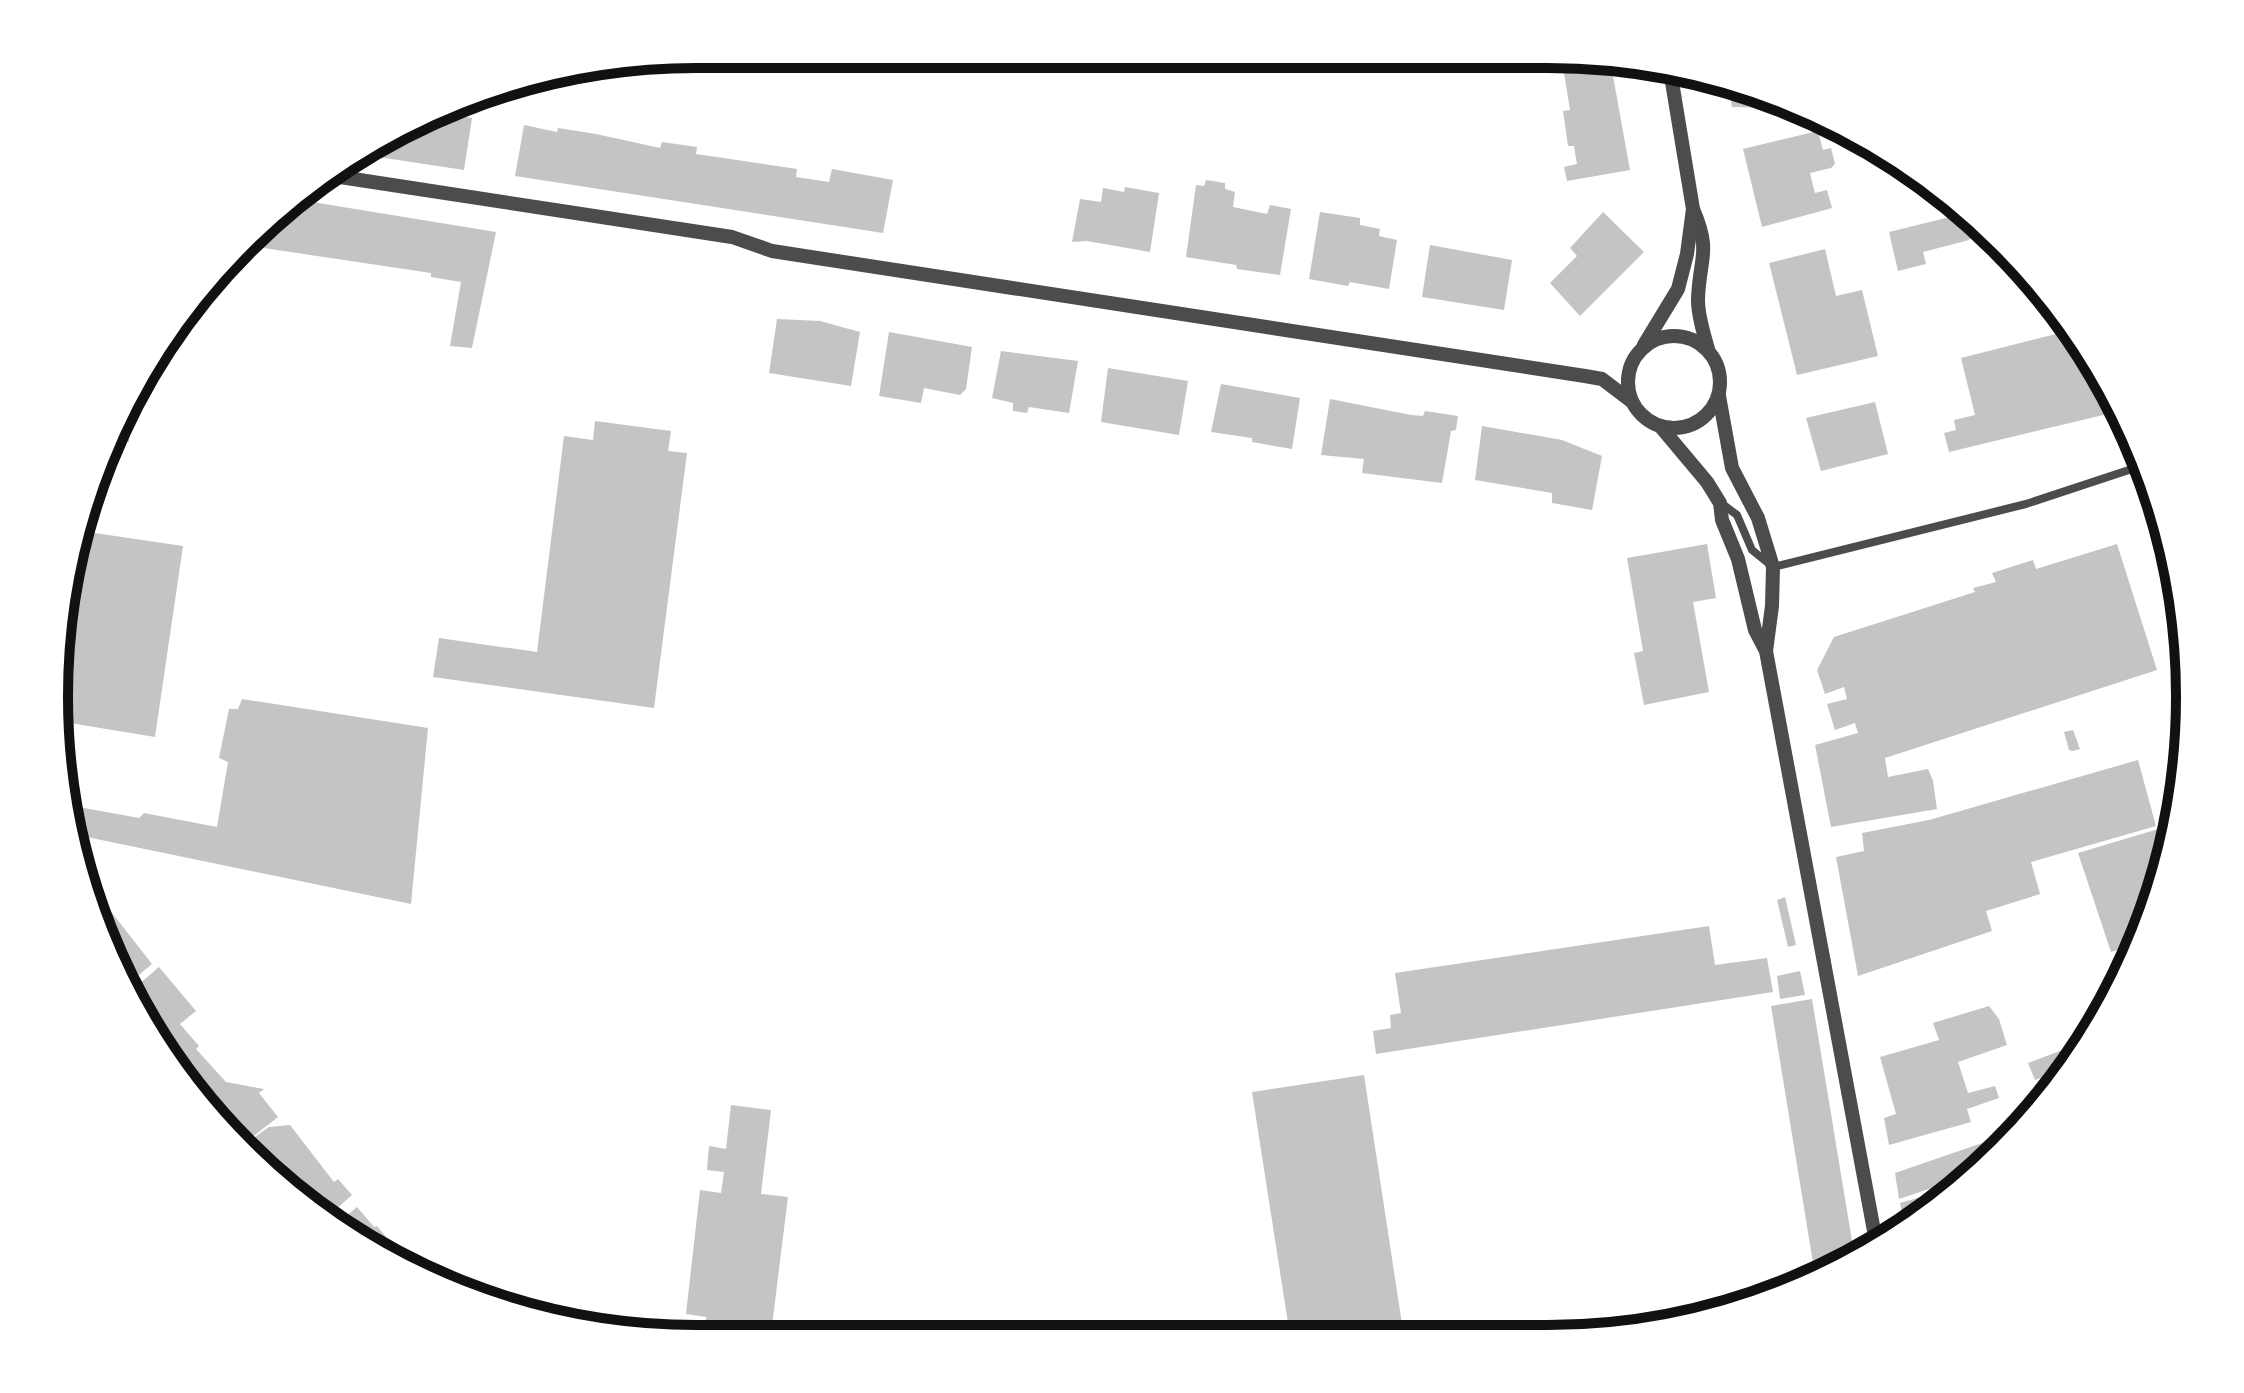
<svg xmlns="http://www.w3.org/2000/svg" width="2244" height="1393" font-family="Inter,sans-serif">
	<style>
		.building { fill: #c4c4c4 }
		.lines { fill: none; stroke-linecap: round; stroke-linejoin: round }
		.minor { stroke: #4c4c4c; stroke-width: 8 }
		.tertiary { stroke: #4c4c4c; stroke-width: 14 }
		.rim { fill: none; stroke: #111; stroke-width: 10 }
	</style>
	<rect width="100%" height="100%" fill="#fff"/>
	<g class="building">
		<polygon points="1611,65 1630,170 1567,181 1564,167 1577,164 1574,146 1568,146 1563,111 1570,110 1564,73"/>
		<polygon points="1738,88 1793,103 1800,107 1775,110 1775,108 1732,107 1729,90"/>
		<polygon points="443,113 472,118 464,170 365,155"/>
		<polygon points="524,125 557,132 558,128 596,134 660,148 662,142 697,147 696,154 797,169 796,177 829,182 832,169 893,180 883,233 515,176"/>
		<polygon points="1818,131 1823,150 1831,148 1835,164 1831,168 1810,173 1815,193 1827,190 1832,208 1762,227 1743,149"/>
		<polygon points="1206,180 1225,183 1225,189 1235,192 1233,207 1267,214 1270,205 1291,209 1280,275 1237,269 1236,265 1186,257 1196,185 1204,186"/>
		<polygon points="1125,187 1159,193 1150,252 1087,241 1072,242 1080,199 1101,202 1103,188 1124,192"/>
		<polygon points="294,199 496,232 472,348 450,346 461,282 431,277 431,273 250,246"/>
		<polygon points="1320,212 1360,218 1360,225 1380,229 1379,236 1397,240 1389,289 1350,282 1348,286 1309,279"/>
		<polygon points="1603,212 1644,252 1580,316 1550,283 1577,256 1570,248"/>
		<polygon points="1966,213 1970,217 1974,233 1969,240 1923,252 1926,264 1898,271 1889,232"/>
		<polygon points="1430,245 1512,260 1504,310 1422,297"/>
		<polygon points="1825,249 1836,296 1862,290 1878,356 1797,375 1769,263"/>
		<polygon points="777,319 820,321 860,332 851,386 769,373"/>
		<polygon points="2072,330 2104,375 2120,411 1949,452 1944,433 1956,430 1954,420 1975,415 1961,358"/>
		<polygon points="889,332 972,347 966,389 960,395 924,388 921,403 879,396"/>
		<polygon points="1001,351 1078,361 1069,413 1029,407 1027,413 1013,411 1013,403 992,398"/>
		<polygon points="1108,368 1188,381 1179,435 1101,422"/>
		<polygon points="1221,384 1300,398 1292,449 1252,442 1252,438 1211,432"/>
		<polygon points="134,396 129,442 113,440"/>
		<polygon points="1330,399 1411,415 1423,416 1425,411 1458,416 1456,430 1451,431 1442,483 1362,473 1364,459 1321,455"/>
		<polygon points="1875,402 1888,454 1821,471 1806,418"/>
		<polygon points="595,421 671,431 668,451 687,453 654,708 433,677 439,638 537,652 564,436 593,440"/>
		<polygon points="1482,426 1562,440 1602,456 1592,510 1552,503 1552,493 1475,480"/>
		<polygon points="81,531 183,546 155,737 58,721 54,696"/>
		<polygon points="1707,544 1716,598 1693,602 1709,692 1644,705 1634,653 1643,651 1627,558"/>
		<polygon points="2117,544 2157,670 1885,758 1888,777 1928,769 1933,781 1937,809 1831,827 1815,745 1858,733 1855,723 1835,730 1827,704 1847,699 1844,687 1825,694 1817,670 1834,637 1975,592 1973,588 1996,582 1992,573 2033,560 2036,569"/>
		<polygon points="242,699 428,728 411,904 77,835 73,806 139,818 144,813 217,827 228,762 219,758 229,709 238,709"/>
		<polygon points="2073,730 2080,749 2073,751 2069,750 2064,732"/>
		<polygon points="2138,760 2156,826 2031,862 2040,894 1986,911 1992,931 1858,976 1836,857 1864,851 1862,833 1929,820"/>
		<polygon points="2175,824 2168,862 2138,944 2111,952 2078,853"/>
		<polygon points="84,877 152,964 128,984 88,903"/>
		<polygon points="1785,897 1796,945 1788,947 1777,900"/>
		<polygon points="1709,926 1715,965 1767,958 1773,992 1376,1054 1373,1031 1391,1028 1390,1015 1401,1013 1395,973"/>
		<polygon points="159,967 196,1011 180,1024 199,1046 196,1049 226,1082 264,1089 259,1093 278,1117 246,1142 163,1054 131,991"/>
		<polygon points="1800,971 1805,995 1780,999 1777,976"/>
		<polygon points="1812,999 1855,1259 1815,1275 1771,1006"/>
		<polygon points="1989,1006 1999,1019 2007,1045 1958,1062 1968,1093 1995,1086 1999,1098 1967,1109 1971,1122 1889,1145 1884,1118 1896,1114 1880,1057 1939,1040 1933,1023"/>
		<polygon points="2086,1041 2070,1067 2035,1080 2028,1063"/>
		<polygon points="1364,1075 1404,1337 1290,1336 1252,1092"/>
		<polygon points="731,1105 771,1110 761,1194 788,1197 771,1334 705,1331 706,1317 686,1314 700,1190 721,1193 724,1172 707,1170 709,1146 726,1149"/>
		<polygon points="290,1125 334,1182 338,1179 352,1195 326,1218 306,1207 246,1143 269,1127"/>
		<polygon points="2017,1131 1981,1169 1953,1181 1899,1199 1895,1173"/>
		<polygon points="1966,1184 1905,1227 1900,1203"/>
		<polygon points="357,1207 374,1227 377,1226 411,1267 337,1224"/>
	</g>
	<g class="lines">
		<polyline class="minor" points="1721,503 1737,515 1752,550 1773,567 2026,504 2144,465"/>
		<g class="tertiary">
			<path d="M1670,70L1693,209C1712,253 1699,258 1698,300C1698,317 1704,334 1708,349"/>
			<polyline points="327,175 732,237 772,251 1585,376 1602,379 1631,401"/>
			<circle cx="1674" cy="382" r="46"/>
			<polyline points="1644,345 1678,289 1687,254 1693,209"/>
			<polyline points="1719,396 1732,468 1758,518 1773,567 1772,606 1766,651"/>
			<polyline points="1660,426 1707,482 1720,503 1722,520 1738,559 1755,630 1766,651 1877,1247"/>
		</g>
	</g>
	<path d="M0 0H2244V1393H0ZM696 68H1548A628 628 0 0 1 2176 696V697A628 628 0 0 1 1548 1325H696A628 628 0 0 1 68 697V696A628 628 0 0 1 696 68Z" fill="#fff" fill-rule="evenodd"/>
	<path class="rim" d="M696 68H1548A628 628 0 0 1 2176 696V697A628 628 0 0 1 1548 1325H696A628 628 0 0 1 68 697V696A628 628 0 0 1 696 68Z"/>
</svg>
